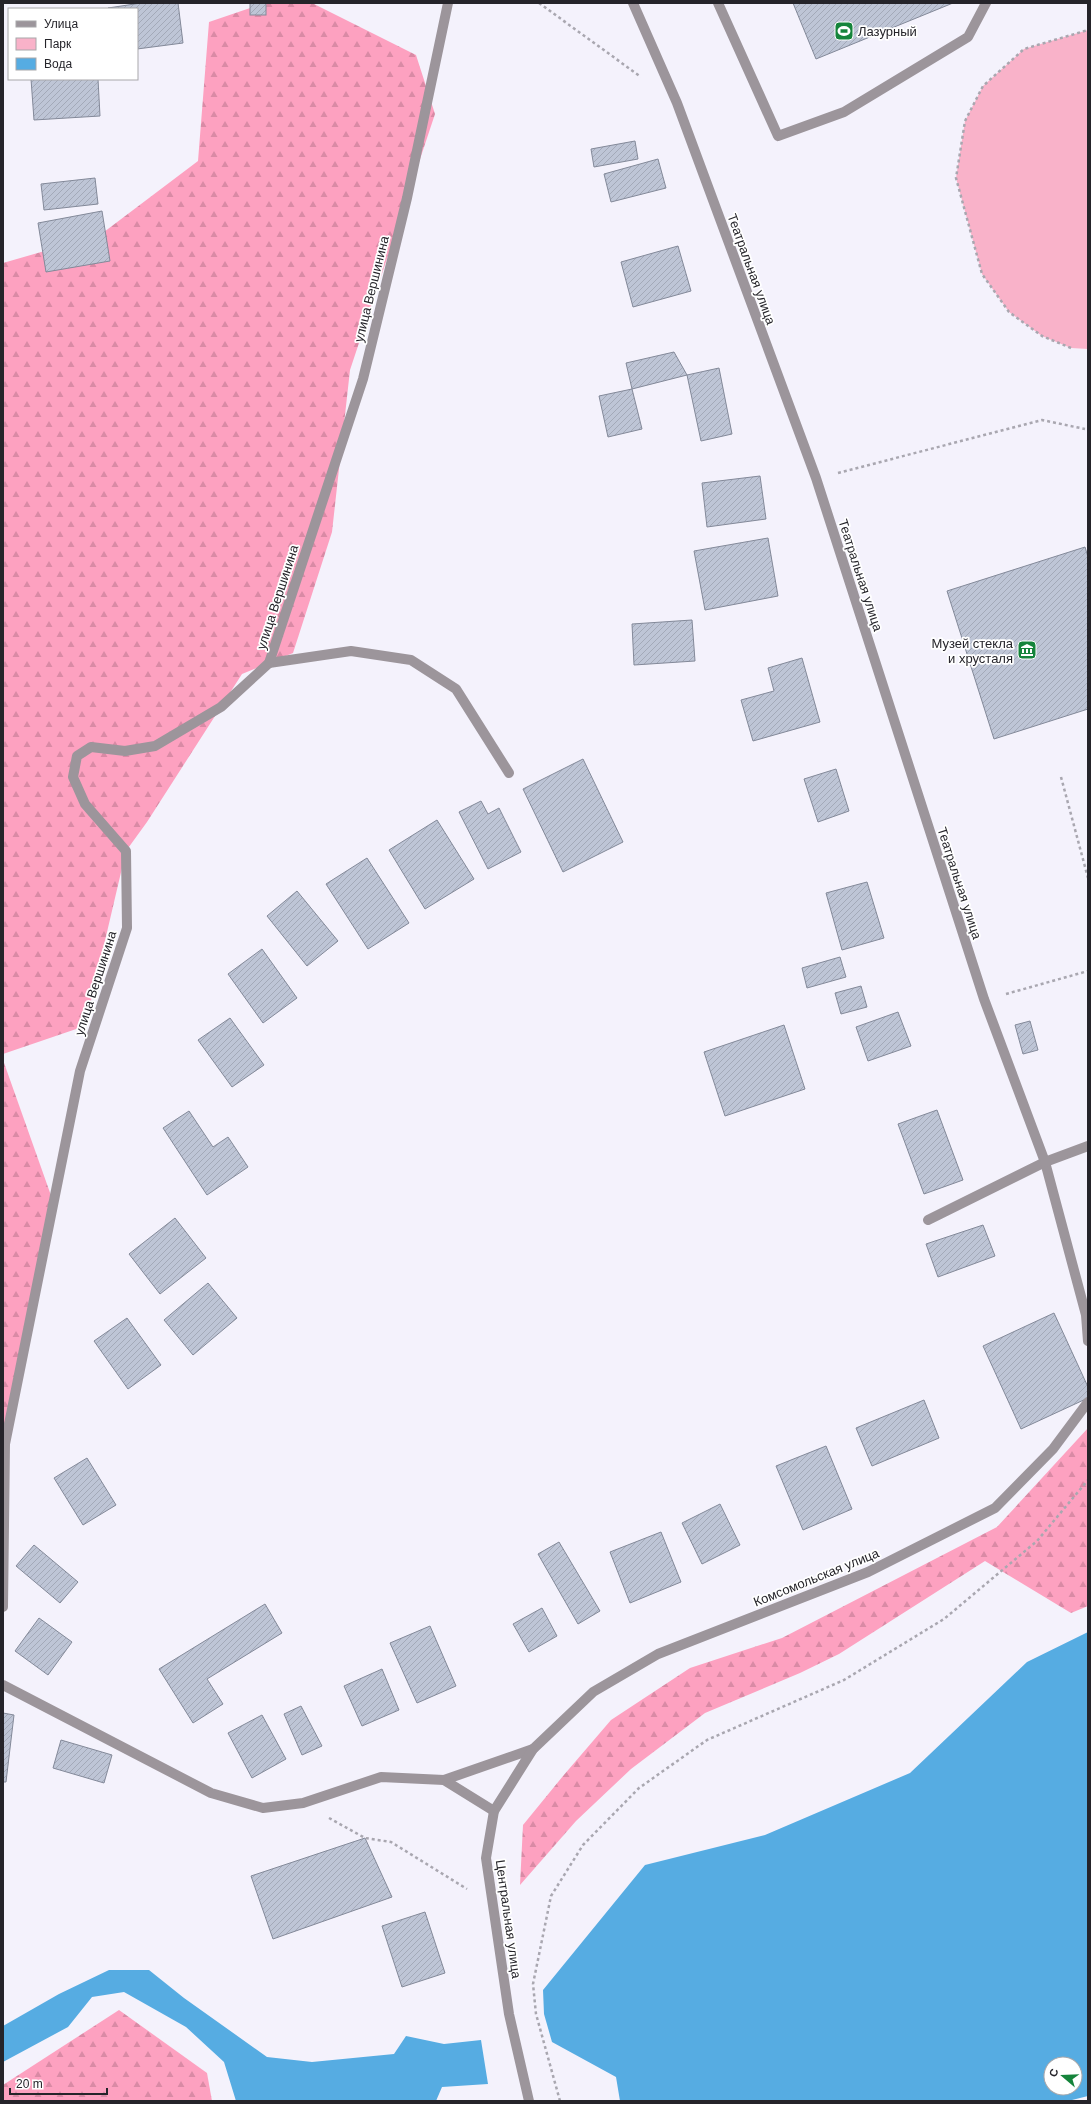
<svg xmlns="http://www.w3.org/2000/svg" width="1091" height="2104" font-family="Helvetica,sans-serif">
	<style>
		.forest { fill: url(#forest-firs) }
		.park { fill: #f9b2c9 }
		.water { fill: #56ace2; fill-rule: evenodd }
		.building { fill: url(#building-hatch); stroke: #838999 }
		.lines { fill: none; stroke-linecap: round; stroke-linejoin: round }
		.path { stroke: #a9a7b0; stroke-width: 2.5; stroke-dasharray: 3 3; stroke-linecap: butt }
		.service { stroke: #9c959b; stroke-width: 10 }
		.minor { stroke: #9c959b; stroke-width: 10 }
		.labels { text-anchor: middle; stroke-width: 3.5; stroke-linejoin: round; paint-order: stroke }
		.poi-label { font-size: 13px; fill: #25242a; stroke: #fff; text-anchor: start }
		.street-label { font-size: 13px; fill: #25242a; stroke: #fff }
	</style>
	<defs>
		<pattern id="forest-firs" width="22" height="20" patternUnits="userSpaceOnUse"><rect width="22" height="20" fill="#fda1c0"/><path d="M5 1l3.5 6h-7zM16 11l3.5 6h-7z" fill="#d98aa5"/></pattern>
		<pattern id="building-hatch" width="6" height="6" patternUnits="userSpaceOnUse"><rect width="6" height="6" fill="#bec5d6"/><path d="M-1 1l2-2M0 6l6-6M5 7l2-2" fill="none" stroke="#a3a9b8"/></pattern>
	</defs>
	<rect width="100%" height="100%" fill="#f4f2fc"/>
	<g class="forest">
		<polygon points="265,3 312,3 416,55 435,114 350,370 332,532 293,653 242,674 147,822 126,851 85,1026 3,1054 3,263 100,235 198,161 209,22"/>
		<polygon points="3,1060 54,1204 3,1444"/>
		<polygon points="1088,1428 1088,1606 1071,1613 985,1561 839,1654 800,1673 705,1713 631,1769 576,1821 520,1885 523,1825 563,1776 611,1720 690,1668 782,1638 997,1527"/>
		<polygon points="119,2010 207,2073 212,2101 3,2101 3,2085"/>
	</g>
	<polygon class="park" points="1088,30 1088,349 1071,348 1042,336 1009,312 982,274 956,178 965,121 983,86 1024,49"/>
	<g class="water">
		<path d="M1088,1632V2096L1068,2101H620L616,2077L552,2042L544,2014L543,1990L645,1865L765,1835L910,1773L1027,1662ZM1051,2064H1075V2088H1051Z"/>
		<polygon points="109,1970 149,1970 184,1998 267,2057 312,2062 394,2054 406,2036 444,2044 481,2040 488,2084 442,2087 436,2101 236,2101 224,2062 186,2027 124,1992 92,1997 68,2027 3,2062 3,2026 59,1994"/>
	</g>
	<g class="building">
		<polygon points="141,3 178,3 183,43 137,49 137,9 108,8"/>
		<rect x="250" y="3" width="16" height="12"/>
		<polygon points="793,3 953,3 816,59"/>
		<polygon points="31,79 98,79 100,116 34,120"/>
		<polygon points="635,141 638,159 594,167 591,149"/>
		<polygon points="658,159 666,188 611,202 604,174"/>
		<polygon points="95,178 98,204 44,210 41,184"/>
		<polygon points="102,211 110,261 46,272 38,223"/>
		<polygon points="678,246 691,291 633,307 621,262"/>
		<polygon points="674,352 687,375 632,389 626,363"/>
		<polygon points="719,368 732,434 701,441 687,375"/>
		<polygon points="632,389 642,429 608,437 599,396"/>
		<polygon points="760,476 766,519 707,527 702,483"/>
		<polygon points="768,538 778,596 705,610 694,551"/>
		<polygon points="1085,547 1088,557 1088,709 994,739 947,591"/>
		<polygon points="692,620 695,661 634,665 632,624"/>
		<polygon points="802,658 820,722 753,741 741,700 774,691 768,668"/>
		<polygon points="583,759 623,842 563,872 523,789"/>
		<polygon points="836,769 849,811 818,822 804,779"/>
		<polygon points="481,801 488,814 499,808 521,852 488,869 459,812"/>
		<polygon points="437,820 474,879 425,909 389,850"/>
		<polygon points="367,858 409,923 368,949 326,884"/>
		<polygon points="867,882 884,938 842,950 826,893"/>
		<polygon points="297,891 338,941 307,966 267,916"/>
		<polygon points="262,949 297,998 263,1023 228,974"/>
		<polygon points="840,957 846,977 807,988 802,968"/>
		<polygon points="861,986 867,1007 841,1014 835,993"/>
		<polygon points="898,1012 911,1046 868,1061 856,1027"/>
		<polygon points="230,1018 264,1065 232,1087 198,1040"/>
		<polygon points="1030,1021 1038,1050 1023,1054 1015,1025"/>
		<polygon points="784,1025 805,1089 725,1116 704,1052"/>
		<polygon points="937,1110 963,1180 924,1194 898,1124"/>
		<polygon points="189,1111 213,1147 228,1137 248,1167 207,1195 163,1128"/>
		<polygon points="175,1218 206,1258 160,1294 129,1254"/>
		<polygon points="983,1225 995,1256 938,1277 926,1244"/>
		<polygon points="208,1283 237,1318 193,1355 164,1320"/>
		<polygon points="1054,1313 1088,1387 1088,1398 1021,1429 983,1346"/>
		<polygon points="127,1318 161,1365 128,1389 94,1341"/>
		<polygon points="924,1400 939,1438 872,1466 856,1428"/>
		<polygon points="826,1446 852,1509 803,1530 776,1466"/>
		<polygon points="87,1458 116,1505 83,1525 54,1478"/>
		<polygon points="720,1504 740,1545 702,1564 682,1523"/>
		<polygon points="661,1532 681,1582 630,1603 610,1552"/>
		<polygon points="559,1542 600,1611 578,1624 538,1554"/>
		<polygon points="34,1545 78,1582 60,1603 16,1566"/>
		<polygon points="265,1604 282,1633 207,1679 223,1704 193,1723 159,1669"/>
		<polygon points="542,1608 557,1636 529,1652 513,1624"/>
		<polygon points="39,1618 72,1642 48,1675 15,1651"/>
		<polygon points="430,1626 456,1686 417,1703 390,1643"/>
		<polygon points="382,1669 399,1710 362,1726 344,1686"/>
		<polygon points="301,1706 322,1746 302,1755 284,1714"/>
		<polygon points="3,1713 14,1715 6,1782 3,1782"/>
		<polygon points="262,1715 286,1759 252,1778 228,1733"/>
		<polygon points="61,1740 112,1755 104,1783 53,1768"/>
		<polygon points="365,1838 392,1897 273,1939 251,1876"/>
		<polygon points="425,1912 445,1973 402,1987 382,1926"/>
	</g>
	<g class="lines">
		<g class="path">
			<polyline points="539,3 641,77"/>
			<polyline points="1071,348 1042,336 1009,312 982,274 956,178 965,121 983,86 1024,49 1088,30"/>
			<polyline points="838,473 1042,420 1085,429"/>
			<polyline points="1061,777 1088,878"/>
			<polyline points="1006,994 1088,971"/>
			<polyline points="329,1818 365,1838 391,1842 467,1889"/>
			<polyline points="560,2101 536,2014 533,1984 551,1896 583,1845 639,1788 707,1740 844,1680 944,1619 1037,1541 1088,1480"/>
		</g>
		<g class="service">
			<polyline points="718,3 778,136 844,112 968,37 986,3"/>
			<polyline points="269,663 351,651 411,660 456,689 509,773"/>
			<polyline points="928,1220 1045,1162"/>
			<polyline points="3,1607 5,1444 80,1071 127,928 126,851 85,804 73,777 77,756 91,747 125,751 155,746 221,707 269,663 363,379 407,198 448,3"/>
			<polyline points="3,1685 211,1793 263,1808 303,1803 381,1777 444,1780 533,1749"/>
			<polyline points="444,1780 494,1811"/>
		</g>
		<g class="minor">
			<polyline points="633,3 677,103 816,478 984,999 1045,1162 1086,1315 1088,1341"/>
			<polyline points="1045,1162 1088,1146"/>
			<polyline points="529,2101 509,2014 486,1858 494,1811 533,1749 593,1692 658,1654 868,1572 995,1508 1053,1449 1088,1402"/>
		</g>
	</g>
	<defs>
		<symbol id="stadium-square" viewBox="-11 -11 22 22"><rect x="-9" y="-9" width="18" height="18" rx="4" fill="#15843b" stroke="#fff"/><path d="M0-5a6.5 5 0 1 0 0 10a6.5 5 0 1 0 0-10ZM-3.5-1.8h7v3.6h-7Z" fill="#fff"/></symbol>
		<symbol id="museum-square" viewBox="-11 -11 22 22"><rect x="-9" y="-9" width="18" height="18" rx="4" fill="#15843b" stroke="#fff"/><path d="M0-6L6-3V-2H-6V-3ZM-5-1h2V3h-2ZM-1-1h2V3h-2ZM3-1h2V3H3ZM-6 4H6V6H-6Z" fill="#fff"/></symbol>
	</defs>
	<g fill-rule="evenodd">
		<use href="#stadium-square" x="833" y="20" width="22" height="22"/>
		<use href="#museum-square" x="1016" y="639" width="22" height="22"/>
	</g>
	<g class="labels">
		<g class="poi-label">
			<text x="858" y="36">Лазурный</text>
			<text x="1013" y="648" text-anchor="end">Музей стекла<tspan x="1013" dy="15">и хрусталя</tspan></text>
		</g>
		<g class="street-label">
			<text transform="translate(752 269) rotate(70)" y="5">Театральная улица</text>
			<text transform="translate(371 289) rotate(-76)" y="5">улица Вершинина</text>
			<text transform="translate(861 575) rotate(72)" y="5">Театральная улица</text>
			<text transform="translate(277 597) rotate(-72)" y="5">улица Вершинина</text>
			<text transform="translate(960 883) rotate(72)" y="5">Театральная улица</text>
			<text transform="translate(95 983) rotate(-72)" y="5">улица Вершинина</text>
			<text transform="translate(816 1577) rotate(-22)" y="5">Комсомольская улица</text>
			<text transform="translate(509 1919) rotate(82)" y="5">Центральная улица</text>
		</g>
	</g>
	<rect width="1091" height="2104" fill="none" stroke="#25242a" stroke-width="8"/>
	<rect x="8" y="8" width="130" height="72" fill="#ffffff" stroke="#a8a7aa"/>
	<rect x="16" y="21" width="20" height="6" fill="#9c959b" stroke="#a8a7aa"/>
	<text x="44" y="28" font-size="12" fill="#25242a">Улица</text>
	<rect x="16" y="38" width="20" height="12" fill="#f9b2c9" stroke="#a8a7aa"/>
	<text x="44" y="48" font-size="12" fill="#25242a">Парк</text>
	<rect x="16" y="58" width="20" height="12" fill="#56ace2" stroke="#a8a7aa"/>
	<text x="44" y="68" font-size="12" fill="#25242a">Вода</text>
	<g transform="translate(1063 2076) rotate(289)"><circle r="19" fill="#ffffff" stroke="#a8a7aa"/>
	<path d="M0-3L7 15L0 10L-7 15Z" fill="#15843b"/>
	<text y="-6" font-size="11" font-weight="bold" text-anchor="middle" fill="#25242a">С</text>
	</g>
	<path d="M10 2088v6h97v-6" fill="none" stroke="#25242a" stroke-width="2"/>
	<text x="16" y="2088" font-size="12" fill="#25242a" stroke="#ffffff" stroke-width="3" paint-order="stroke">20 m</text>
</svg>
